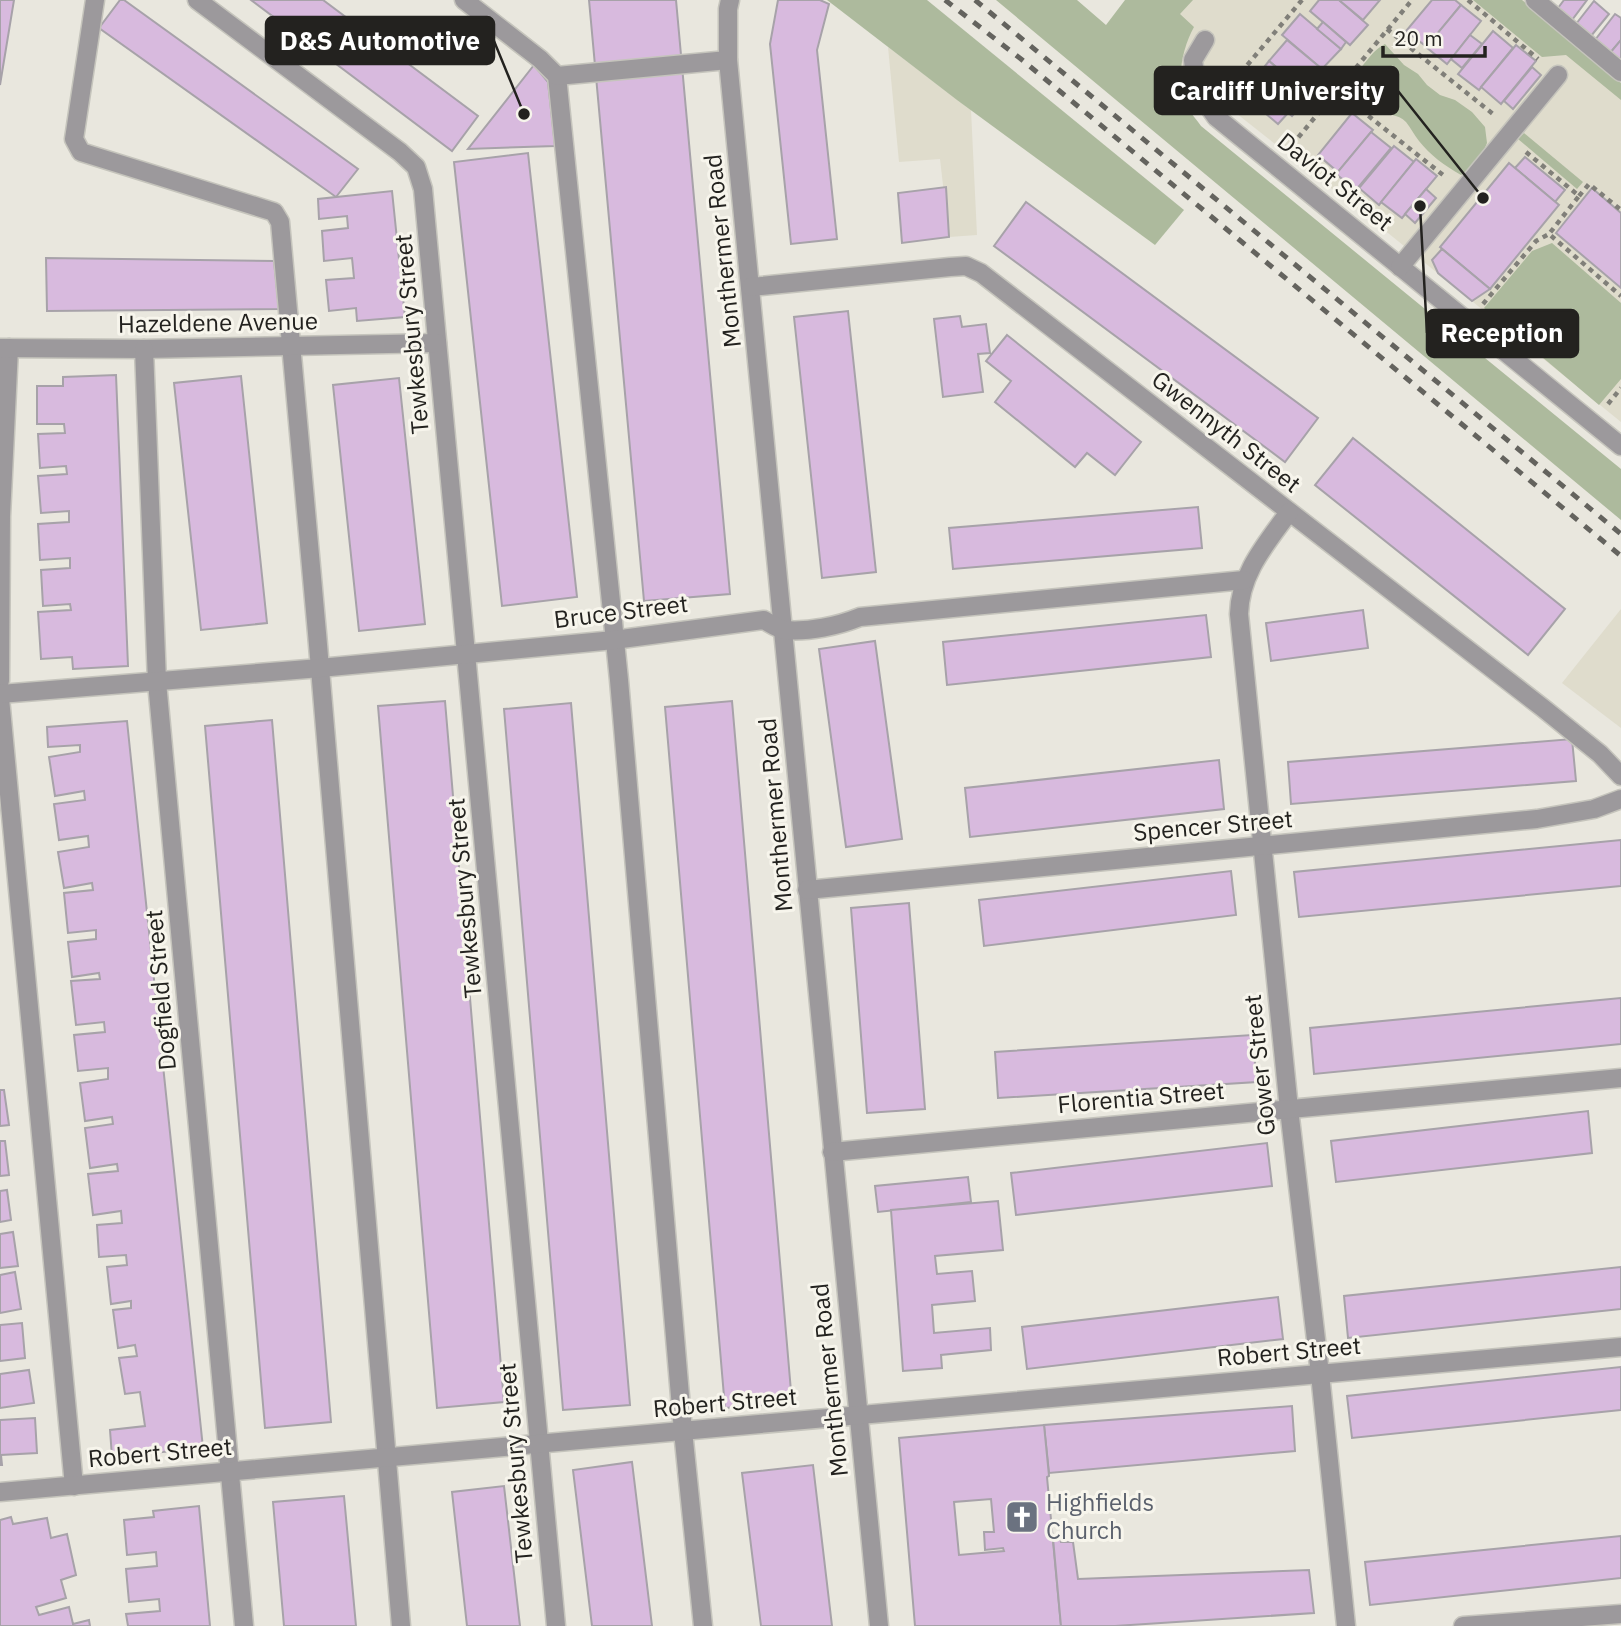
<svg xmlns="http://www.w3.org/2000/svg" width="1621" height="1626" font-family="'IBM Plex Sans',sans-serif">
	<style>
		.built { fill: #dfdccc }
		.green { fill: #adba9d }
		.building { fill: #d8bade; stroke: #a7a2a9; stroke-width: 2; fill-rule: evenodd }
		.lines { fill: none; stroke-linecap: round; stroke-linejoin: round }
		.service-casing { stroke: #c5c4bc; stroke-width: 21 }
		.minor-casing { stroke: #c5c4bc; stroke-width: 21 }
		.path { stroke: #807f79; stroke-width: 4.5; stroke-dasharray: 5 5; stroke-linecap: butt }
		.service { stroke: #9c999c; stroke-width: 18 }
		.minor { stroke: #9c999c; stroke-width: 18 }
		.rail { stroke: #64635e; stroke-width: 5; stroke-dasharray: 9 9; stroke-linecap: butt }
		.labels { text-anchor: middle; stroke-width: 6; stroke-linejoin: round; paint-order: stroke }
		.street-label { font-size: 24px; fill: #23221f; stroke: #f7f5ec }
		.worship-label { font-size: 24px; fill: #5b616d; stroke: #f7f5ec; text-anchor: start }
		.leader { fill: none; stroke: #23221f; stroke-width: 2.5 }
		.callout-dot { fill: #23221f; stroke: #f7f5ec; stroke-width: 2.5 }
		.callout { fill: #23221f; stroke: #23221f; stroke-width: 2.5 }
		.callout-label { font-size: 26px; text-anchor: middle; font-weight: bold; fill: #fff }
	</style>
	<rect width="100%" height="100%" fill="#e9e7de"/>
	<g class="built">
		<polygon points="1125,0 1524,0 1621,82 1621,422 1393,237 1156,50"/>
		<polygon points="888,47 971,110 977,235 949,237 940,159 899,162"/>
		<polygon points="1621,609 1621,728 1562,683"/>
	</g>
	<g class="green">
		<polygon points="827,0 927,0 1184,210 1155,245 957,100"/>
		<path d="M996,0H1077L1106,25L1125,0H1193L1180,14L1194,27C1182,48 1174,85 1188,108C1191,114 1197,120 1201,126L1621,469V520Z"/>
		<polygon points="1473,0 1522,0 1621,83 1621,100 1566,55 1542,57"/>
		<path d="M1385,44L1404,65L1418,74L1427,85L1440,95L1455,100L1472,112L1485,127L1487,143L1477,166L1461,175C1445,166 1430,155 1419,141C1414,135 1411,128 1406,122C1398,113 1387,116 1376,111C1359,103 1343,87 1359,70C1367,61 1374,49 1385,44Z"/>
		<polygon points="1524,133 1583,182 1577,189 1518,139"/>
		<polygon points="1552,243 1621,303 1621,379 1599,405 1484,308 1532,251"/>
	</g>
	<g class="building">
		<polygon points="0,0 14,0 0,85"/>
		<polygon points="120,0 124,0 358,169 336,197 99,28"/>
		<polygon points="251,0 323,0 478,116 452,151"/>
		<polygon points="589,0 676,0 730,594 644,601"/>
		<polygon points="778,0 820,0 829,4 817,50 837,239 791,244 770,44"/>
		<polygon points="1319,0 1339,0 1368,25 1350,45 1310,11"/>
		<polygon points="1339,0 1380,0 1363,20"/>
		<polygon points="1432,0 1455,0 1461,5 1427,47 1406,31"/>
		<polygon points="1564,0 1587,0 1572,20 1558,8"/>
		<polygon points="1594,1 1609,14 1591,36 1576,24"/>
		<polygon points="1461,5 1481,21 1447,64 1426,47"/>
		<polygon points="1300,14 1341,49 1322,69 1282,35"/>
		<polygon points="1615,14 1621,18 1621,40 1610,53 1595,40"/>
		<polygon points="1323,22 1346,42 1341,49 1317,29"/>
		<polygon points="1493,31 1513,48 1479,90 1458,74"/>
		<polygon points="1470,35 1482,44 1462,68 1451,59"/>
		<polygon points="1287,40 1328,74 1310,95 1269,61"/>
		<polygon points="1621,40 1621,62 1610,53"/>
		<polygon points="1516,45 1536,61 1501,104 1481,87"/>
		<polygon points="1269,61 1310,96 1292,116 1252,82"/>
		<polygon points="534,65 548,82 555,146 468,149"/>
		<polygon points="1532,67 1541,75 1513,109 1504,101"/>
		<polygon points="1264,92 1288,113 1278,124 1253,103"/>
		<polygon points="1352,113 1373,130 1338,172 1318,155"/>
		<polygon points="1371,132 1391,148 1356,190 1336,174"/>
		<polygon points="1394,146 1414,162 1379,205 1359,188"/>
		<polygon points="528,153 577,597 502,606 454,162"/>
		<polygon points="1525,157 1565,190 1555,202 1515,168"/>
		<polygon points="1416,159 1437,176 1402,218 1381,202"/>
		<polygon points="1509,163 1559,205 1490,289 1440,247"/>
		<polygon points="946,187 949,237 902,243 898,193"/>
		<polygon points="1592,188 1621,213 1621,288 1556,233"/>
		<polygon points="1426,189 1436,198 1415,223 1405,214"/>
		<polygon points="392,191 405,317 357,321 356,308 329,311 326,280 354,278 352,258 324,261 322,231 348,228 347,216 319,219 318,199"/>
		<polygon points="1026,202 1318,418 1285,462 994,246"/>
		<polygon points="1442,249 1490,289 1472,301 1438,273 1432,260"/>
		<polygon points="46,258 274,261 279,309 47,311"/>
		<polygon points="848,311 876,572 822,578 794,317"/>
		<polygon points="960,316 962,327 986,324 990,353 978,354 983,392 943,397 934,319"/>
		<polygon points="1007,335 1141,442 1115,475 1087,453 1075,467 995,402 1011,381 986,361"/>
		<polygon points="116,375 128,666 73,669 72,657 41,659 38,612 71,610 70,604 43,606 41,570 70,568 70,558 40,560 38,524 69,522 69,511 41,513 38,476 67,474 66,466 40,468 38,434 65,433 64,424 37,424 37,386 63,386 63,377"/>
		<polygon points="241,376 267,623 201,630 174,383"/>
		<polygon points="399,378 425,624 359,631 333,385"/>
		<polygon points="1353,438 1565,609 1528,655 1315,485"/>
		<polygon points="1198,507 1202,548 953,569 949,528"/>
		<polygon points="1363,610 1368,648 1271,661 1266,623"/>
		<polygon points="1206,615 1211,657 947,685 943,642"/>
		<polygon points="875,641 902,839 846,847 819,649"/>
		<polygon points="445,701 504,1402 437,1408 378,706"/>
		<polygon points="732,701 792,1403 725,1408 665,707"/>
		<polygon points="571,703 630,1405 563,1410 504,709"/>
		<polygon points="272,720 331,1422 265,1428 205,726"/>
		<polygon points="127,721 203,1448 112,1457 110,1430 145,1426 140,1392 125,1394 119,1358 137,1356 135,1345 118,1348 113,1310 131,1308 131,1301 111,1304 107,1267 127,1265 126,1255 99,1257 97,1225 122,1223 121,1211 93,1215 88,1174 118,1171 117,1164 90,1168 85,1128 113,1124 112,1117 85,1121 80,1083 108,1079 108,1068 78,1071 74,1035 105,1032 104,1022 76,1025 71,981 100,979 99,973 72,977 68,942 96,939 96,930 68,933 64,893 93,890 92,883 64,888 58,852 89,847 88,836 59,840 54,804 85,800 84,791 55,796 49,757 80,752 80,745 48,747 47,727"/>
		<polygon points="1572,739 1576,781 1291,804 1288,762"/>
		<polygon points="1219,760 1224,809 970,837 965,788"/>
		<polygon points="1621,840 1621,886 1299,917 1294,872"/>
		<polygon points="1231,871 1236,915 984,946 979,900"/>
		<polygon points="909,903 925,1109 867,1113 851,908"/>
		<polygon points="1621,998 1621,1044 1314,1074 1310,1028"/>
		<polygon points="1252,1035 1257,1082 998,1098 995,1052"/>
		<polygon points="0,1090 4,1090 9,1125 0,1126"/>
		<polygon points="1588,1111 1592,1153 1336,1182 1331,1141"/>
		<polygon points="0,1141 5,1141 9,1175 0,1176"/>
		<polygon points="1267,1143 1272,1186 1016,1215 1011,1173"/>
		<polygon points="968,1177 971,1202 878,1212 875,1186"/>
		<polygon points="7,1190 11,1220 0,1222 0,1191"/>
		<polygon points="998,1201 1003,1250 935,1256 937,1274 972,1271 975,1301 932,1305 934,1333 990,1328 991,1350 941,1355 942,1368 903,1371 891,1210"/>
		<polygon points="13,1232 18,1266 0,1268 0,1234"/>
		<polygon points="1621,1267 1621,1309 1348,1338 1344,1296"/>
		<polygon points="15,1272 21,1309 0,1313 0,1275"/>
		<polygon points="1278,1297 1283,1339 1027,1369 1022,1327"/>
		<polygon points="22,1323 25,1358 0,1361 0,1325"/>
		<polygon points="1621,1367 1621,1410 1352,1438 1347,1396"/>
		<polygon points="29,1370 34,1403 0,1408 0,1374"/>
		<polygon points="1292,1406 1295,1451 1049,1473 1044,1425"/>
		<polygon points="35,1418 37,1453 1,1455 2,1465 0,1465 0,1420"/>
		<path d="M1044,1425L1049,1476L1047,1477L1061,1626H915L899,1438ZM991,1499L994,1532H984L985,1550L1003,1548L1004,1551L959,1555L954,1502Z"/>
		<polygon points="632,1462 652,1626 592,1626 573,1470"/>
		<polygon points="813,1465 832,1626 761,1626 742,1473"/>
		<polygon points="504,1486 520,1626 467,1626 452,1492"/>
		<polygon points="344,1496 356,1626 284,1626 273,1502"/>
		<polygon points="199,1506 210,1626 128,1626 126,1614 160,1611 159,1599 129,1602 126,1569 157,1566 156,1552 127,1555 124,1520 154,1517 153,1511"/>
		<polygon points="11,1517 13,1524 47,1518 51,1538 67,1534 76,1575 61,1580 66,1598 36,1607 39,1615 69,1607 73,1624 89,1620 90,1626 0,1626 0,1520"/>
		<polygon points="1621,1536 1621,1578 1370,1605 1365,1562"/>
		<polygon points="1060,1537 1061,1542 1073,1542 1078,1579 1309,1570 1314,1613 1115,1626 1061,1626 1053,1538"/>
	</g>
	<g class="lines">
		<defs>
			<g id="service">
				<polyline points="95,0 74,139 81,152 274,212 280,222 317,633 401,1626"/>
				<polyline points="464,0 540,59 557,76 619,680 683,1431 703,1626"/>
				<polyline points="1535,0 1621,72"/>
				<polyline points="557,76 728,60"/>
				<polyline points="0,681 1,516 9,348"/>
				<polyline points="0,698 74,1486"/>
			</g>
			<g id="minor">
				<polyline points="197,0 400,152 416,167 423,189 556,1626"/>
				<path d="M730,0L728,9V60C781,582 826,1104 879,1626"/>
				<polyline points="1205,40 1193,60 1197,90 1216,117 1621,446"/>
				<polyline points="1400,267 1558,75"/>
				<polyline points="751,287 950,267 966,266 981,273 1543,708 1600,754 1621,776"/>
				<polyline points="0,348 144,349 437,343"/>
				<polyline points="144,349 157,682 244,1626"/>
				<path d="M1289,512C1266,544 1240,573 1239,614L1289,1109L1320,1374L1346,1626"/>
				<path d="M0,694L320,668L614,640L764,620C771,624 778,629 785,630C809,632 838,626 860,617L1244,580"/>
				<polyline points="807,890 1537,819 1594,809 1621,799"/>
				<polyline points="832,1152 1621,1078"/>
				<polyline points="0,1492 1621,1347"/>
				<polyline points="1463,1626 1621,1614"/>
			</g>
		</defs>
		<use href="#service" class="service-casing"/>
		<use href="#minor" class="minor-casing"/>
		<g class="path">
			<polyline points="1468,0 1538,59"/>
			<polyline points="1387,29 1493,114"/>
			<polyline points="1228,88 1302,0"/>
			<polyline points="1337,91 1443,175"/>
			<polyline points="1292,145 1412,0"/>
			<polyline points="1526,152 1579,196 1549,234 1621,296"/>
			<polyline points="1579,196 1589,184 1621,210"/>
			<polyline points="1483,304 1536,241 1549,234"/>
			<polyline points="1608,404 1621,388"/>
		</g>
		<use href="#service" class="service"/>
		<use href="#minor" class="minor"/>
		<g class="rail">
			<polyline points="945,0 1021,59 1621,556"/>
			<polyline points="975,0 1621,534"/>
		</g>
	</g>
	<defs>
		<symbol id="church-square" viewBox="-11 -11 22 22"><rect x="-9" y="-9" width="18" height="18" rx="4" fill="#6b7280" stroke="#f7f5ec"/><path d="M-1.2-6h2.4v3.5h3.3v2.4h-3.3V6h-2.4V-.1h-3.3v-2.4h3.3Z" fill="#fff"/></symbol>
	</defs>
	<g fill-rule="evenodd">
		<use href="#church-square" x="1003" y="1498" width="38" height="38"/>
	</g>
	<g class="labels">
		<g class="street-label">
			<text transform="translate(1335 182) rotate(39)" y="8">Daviot Street</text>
			<text transform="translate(723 251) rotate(-96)" y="8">Monthermer Road</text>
			<text transform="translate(218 323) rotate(-1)" y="8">Hazeldene Avenue</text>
			<text transform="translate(412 334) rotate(-95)" y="8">Tewkesbury Street</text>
			<text transform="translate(1226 432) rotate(38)" y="8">Gwennyth Street</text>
			<text transform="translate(621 612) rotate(-7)" y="8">Bruce Street</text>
			<text transform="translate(776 815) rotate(-95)" y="8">Monthermer Road</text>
			<text transform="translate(1213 826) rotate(-5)" y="8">Spencer Street</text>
			<text transform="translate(465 898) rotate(-95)" y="8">Tewkesbury Street</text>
			<text transform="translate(161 990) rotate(-95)" y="8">Dogfield Street</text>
			<text transform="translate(1260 1065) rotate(-96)" y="8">Gower Street</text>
			<text transform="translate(1141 1098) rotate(-5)" y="8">Florentia Street</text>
			<text transform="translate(1289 1352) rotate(-5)" y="8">Robert Street</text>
			<text transform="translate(830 1380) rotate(-96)" y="8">Monthermer Road</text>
			<text transform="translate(725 1403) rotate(-5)" y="8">Robert Street</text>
			<text transform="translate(160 1453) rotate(-5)" y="8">Robert Street</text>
			<text transform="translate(516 1463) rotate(-95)" y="8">Tewkesbury Street</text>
		</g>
		<g class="worship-label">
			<text x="1046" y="1511">Highfields<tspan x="1046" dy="28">Church</tspan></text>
		</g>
	</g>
	<path class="leader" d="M524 114L494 41M1483 198L1398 91M1420 206L1427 333"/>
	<g class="callout-dot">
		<circle cx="524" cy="114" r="7"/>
		<circle cx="1483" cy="198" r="7"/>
		<circle cx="1420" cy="206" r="7"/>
	</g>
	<g class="callout">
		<rect x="266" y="17" width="228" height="47" rx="7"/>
		<rect x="1155" y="67" width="243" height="47" rx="7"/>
		<rect x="1427" y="310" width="151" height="47" rx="7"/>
	</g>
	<g class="callout-label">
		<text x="380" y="50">D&amp;S Automotive</text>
		<text x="1277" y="100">Cardiff University</text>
		<text x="1502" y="342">Reception</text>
	</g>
	<path d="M1383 46v10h102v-10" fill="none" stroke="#23221f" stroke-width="3.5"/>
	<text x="1394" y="46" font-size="21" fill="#23221f" stroke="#f7f5ec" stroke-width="5" paint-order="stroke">20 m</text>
</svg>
